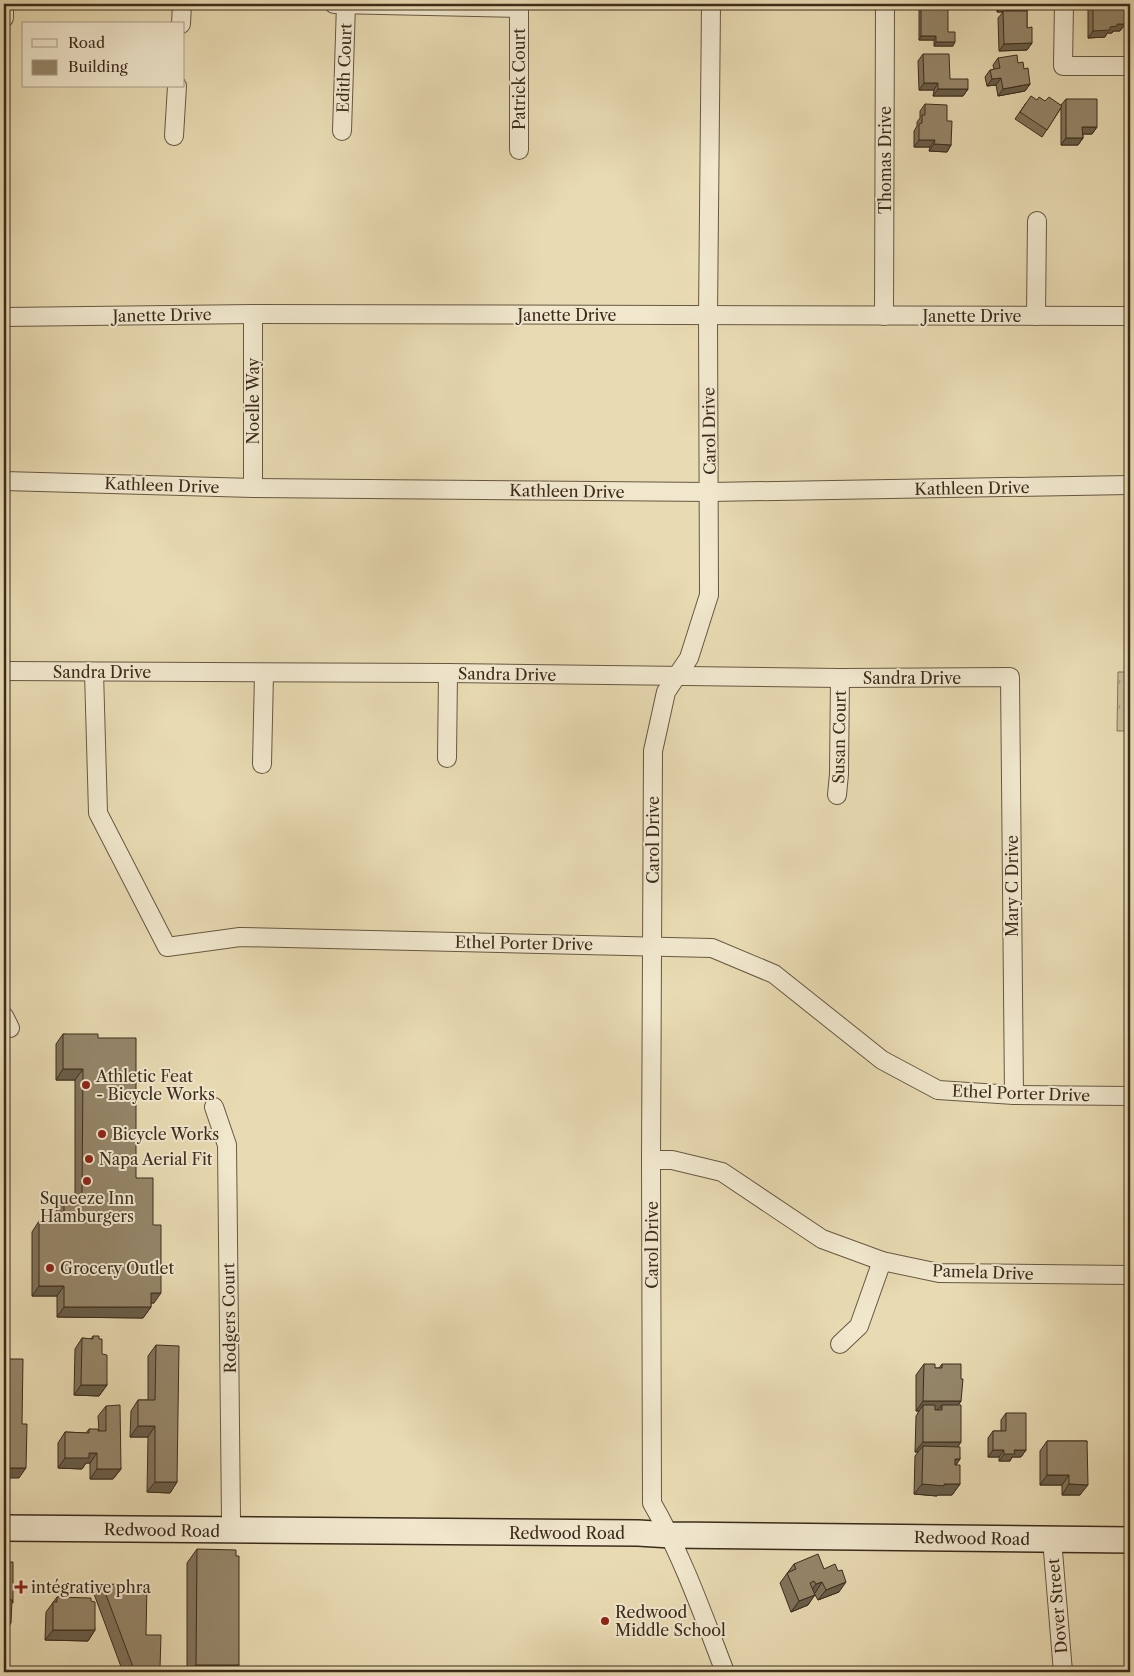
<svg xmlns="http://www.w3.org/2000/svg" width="1134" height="1676" font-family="'Libre Caslon Text',serif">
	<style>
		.grass { fill: url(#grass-tufts); stroke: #84745b }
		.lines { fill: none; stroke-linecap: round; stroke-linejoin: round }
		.street-casing { stroke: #675842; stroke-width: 20 }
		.secondary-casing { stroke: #3c2c1d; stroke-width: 28 }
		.street { stroke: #f0e7cd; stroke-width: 18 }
		.secondary { stroke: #f0e7cd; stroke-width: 25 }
		.wall { fill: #80735b; stroke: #3c2c1d }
		.shaded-wall { fill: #685e4a; stroke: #3c2c1d }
		.building { fill: #95866a; stroke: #3c2c1d }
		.poi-dot { fill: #8f2418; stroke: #f0e7cd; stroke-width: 2 }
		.labels { text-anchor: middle; stroke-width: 4; stroke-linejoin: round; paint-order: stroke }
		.street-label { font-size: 16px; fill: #3c2c1d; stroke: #f0e7cd }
		.poi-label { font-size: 16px; fill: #3c2c1d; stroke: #f0e7cd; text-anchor: start }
	</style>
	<defs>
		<pattern id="grass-tufts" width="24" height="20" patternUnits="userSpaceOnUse" patternTransform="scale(1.25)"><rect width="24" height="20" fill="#cbbc99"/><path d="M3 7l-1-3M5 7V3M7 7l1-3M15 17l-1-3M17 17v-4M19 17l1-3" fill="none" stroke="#a6997c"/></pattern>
	</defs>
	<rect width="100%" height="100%" fill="#e8dab2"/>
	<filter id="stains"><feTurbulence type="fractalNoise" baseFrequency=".004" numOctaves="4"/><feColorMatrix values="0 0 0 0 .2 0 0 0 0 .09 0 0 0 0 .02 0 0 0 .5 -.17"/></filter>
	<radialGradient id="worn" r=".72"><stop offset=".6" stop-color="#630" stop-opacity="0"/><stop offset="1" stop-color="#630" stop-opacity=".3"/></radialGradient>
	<polygon class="grass" points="1118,672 1130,672 1130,731 1117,731"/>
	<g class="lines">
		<defs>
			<g id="street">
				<polyline points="334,4 519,8"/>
				<polyline points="519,4 519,150"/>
				<path d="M711,4L708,316L709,595L689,658L666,692L653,751L651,1160L652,1503C683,1557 703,1615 725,1672"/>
				<polyline points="1064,4 1063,66 1130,66"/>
				<polyline points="4,18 4,4"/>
				<polyline points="181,24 182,4"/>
				<polyline points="342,131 346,4"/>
				<polyline points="174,136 177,86"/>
				<polyline points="884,316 885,4"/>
				<polyline points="1036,316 1037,221"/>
				<polyline points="4,317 253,314 1130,316"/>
				<polyline points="4,481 253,488 710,492 1130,485"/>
				<polyline points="253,488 253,314"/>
				<polyline points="4,671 448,673 840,678 1010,677 1014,1095"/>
				<polyline points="94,672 98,813 167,947 240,937 712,948 774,974 882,1060 938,1090 1014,1095 1130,1096"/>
				<polyline points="447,758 448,673"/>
				<polyline points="262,764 264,673"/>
				<polyline points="837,795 839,774 840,678"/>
				<polyline points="4,1016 10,1028"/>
				<polyline points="214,1107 227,1145 231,1519 230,1530"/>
				<polyline points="651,1160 672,1160 722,1172 822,1239 882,1261 939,1273 1130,1275"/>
				<polyline points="840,1344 859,1326 882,1261"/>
				<polyline points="1052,1539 1063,1672"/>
			</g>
			<polyline id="secondary" points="4,1528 638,1533 671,1535 1130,1540"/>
		</defs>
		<use href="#street" class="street-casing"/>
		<use href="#secondary" class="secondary-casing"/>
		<use href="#street" class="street"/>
		<use href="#secondary" class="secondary"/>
	</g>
	<g class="wall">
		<polygon points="997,4 1033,4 1027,11 1027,28 1032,43 1027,50 999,51 998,18 1003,12 997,12"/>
		<polygon points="1091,4 1125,4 1125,24 1120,31 1113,31 1112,33 1107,33 1105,37 1088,38 1088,9"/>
		<polygon points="921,7 948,32 953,46 934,46 934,40 919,40 919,10"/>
		<polygon points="923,54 950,79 968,89 963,96 933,96 934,90 919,90 918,61"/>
		<polygon points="998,58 1024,69 1030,84 1025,91 998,96 996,85 987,86 985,77 990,70 994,70 993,65"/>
		<polygon points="1066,99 1097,127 1092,134 1083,134 1083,138 1078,145 1061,145 1061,108 1042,137 1015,119 1026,103 1037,100 1045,101 1061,105"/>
		<polygon points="925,104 947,121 951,145 947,152 929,151 930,147 914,147 914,131 917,126 917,122 920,118 920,111"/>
		<polygon points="63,1034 98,1038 136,1178 154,1303 151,1303 151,1307 143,1318 57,1317 57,1296 32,1296 32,1232 39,1221 57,1221 56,1207 64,1197 75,1197 75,1080 56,1080 56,1044"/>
		<polygon points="93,1336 99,1339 107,1385 99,1396 74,1395 75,1349 82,1338 91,1339"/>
		<polygon points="156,1345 177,1482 170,1493 147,1492 148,1437 130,1437 131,1411 138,1400 148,1400 148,1356"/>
		<polygon points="924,1364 935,1368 939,1368 942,1364 961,1401 958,1405 958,1447 960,1459 956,1465 960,1484 952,1495 938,1495 937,1496 914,1494 915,1456 918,1452 915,1452 916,1416 919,1411 916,1411 916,1375"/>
		<polygon points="106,1406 121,1469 113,1479 90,1479 90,1463 86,1463 82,1469 58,1468 58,1443 65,1432 86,1433 89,1429 99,1431 98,1416"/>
		<polygon points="1006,1413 1026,1450 1021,1457 1012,1457 1010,1461 999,1461 999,1457 988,1457 988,1438 993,1431 1001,1431 1001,1420"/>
		<polygon points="1047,1441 1087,1441 1080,1495 1062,1495 1062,1485 1040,1485 1040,1451"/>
		<polygon points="197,1549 239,1665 234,1672 187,1672 187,1563"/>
		<polygon points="794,1564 824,1569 839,1592 818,1600 814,1593 808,1605 791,1612 780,1583"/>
		<polygon points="102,1584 146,1635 157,1672 123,1672 94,1594"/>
		<polygon points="57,1597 91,1601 95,1630 88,1641 45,1640 46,1612"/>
	</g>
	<g class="shaded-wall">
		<polygon points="1027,4 1033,4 1031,8 1029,8 1024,15 1006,15 1011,8"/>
		<polygon points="1002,5 1011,5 1006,12 997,12"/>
		<polygon points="1117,24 1125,24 1120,31 1113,31 1112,33 1107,33 1105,37 1088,38 1093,31"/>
		<polygon points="921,36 936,36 934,40 919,40"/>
		<polygon points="936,42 955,42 953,46 934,46"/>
		<polygon points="1032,43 1027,50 999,51 1004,44"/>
		<polygon points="1001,78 996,85 987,86 992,79"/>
		<polygon points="924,83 938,83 934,90 919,90"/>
		<polygon points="1030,84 1025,91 998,96 1003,89"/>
		<polygon points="938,89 968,89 963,96 933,96"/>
		<polygon points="1082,127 1097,127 1092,134 1078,134"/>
		<polygon points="1066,138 1083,138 1078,145 1061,145"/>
		<polygon points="919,140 935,140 930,147 914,147"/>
		<polygon points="934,144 951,145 947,152 929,151"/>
		<polygon points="63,1069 83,1069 75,1080 56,1080"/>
		<polygon points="39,1286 64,1286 57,1296 32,1296"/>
		<polygon points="151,1293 161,1293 154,1303 143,1303"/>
		<polygon points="64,1307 151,1307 143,1318 57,1317"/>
		<polygon points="81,1385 107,1385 99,1396 74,1395"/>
		<polygon points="923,1401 961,1401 954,1411 942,1410 942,1405 937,1411 923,1405 919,1411 916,1411"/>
		<polygon points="138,1426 155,1426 148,1437 130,1437"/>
		<polygon points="923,1442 961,1442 954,1453 923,1446 918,1452 915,1452"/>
		<polygon points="993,1450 1004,1450 999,1457 988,1457"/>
		<polygon points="1014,1450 1026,1450 1021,1457 1012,1457 1010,1461 999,1461 1004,1454"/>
		<polygon points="89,1453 97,1453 90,1463 86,1463 82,1469 58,1468 65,1458"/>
		<polygon points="955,1459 960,1459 953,1469"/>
		<polygon points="4,1468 26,1468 19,1478 4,1478"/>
		<polygon points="97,1469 121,1469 113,1479 90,1479"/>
		<polygon points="1047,1475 1069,1475 1062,1485 1040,1485"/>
		<polygon points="155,1482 177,1482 170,1493 147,1492"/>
		<polygon points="922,1484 960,1484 952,1495 938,1495 937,1496 914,1494"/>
		<polygon points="1069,1484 1088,1485 1080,1495 1062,1495"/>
		<polygon points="822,1582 815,1593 809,1594 816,1584"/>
		<polygon points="846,1582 839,1592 818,1600 826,1590"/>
		<polygon points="815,1595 808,1605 791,1612 799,1601"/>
		<polygon points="4,1623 11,1623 4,1633"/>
		<polygon points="53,1630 95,1630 88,1641 45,1640"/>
		<polygon points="196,1665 239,1665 234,1672 191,1672"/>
		<polygon points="133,1667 160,1668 157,1672 129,1672"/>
	</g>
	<g class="building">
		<polygon points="1002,4 1029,4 1029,8 1011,8 1011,5 1002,5"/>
		<polygon points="1093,4 1125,4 1125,24 1117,24 1117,26 1110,27 1110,30 1093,31"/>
		<polygon points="921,7 948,7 948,32 955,32 955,42 936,42 936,36 921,36"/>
		<polygon points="1003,11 1027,11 1027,28 1032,27 1032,43 1004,44"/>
		<polygon points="923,54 949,54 950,79 968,79 968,89 938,89 938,83 924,83"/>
		<polygon points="1017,55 1018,63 1023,62 1024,69 1028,68 1030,84 1003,89 1001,78 992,79 990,70 1000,68 998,58"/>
		<polygon points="1031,96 1037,100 1039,97 1045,101 1049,97 1062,106 1047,130 1020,112"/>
		<polygon points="1066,99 1097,99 1097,127 1082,127 1083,138 1066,138"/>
		<polygon points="925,104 947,105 947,121 952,121 951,145 934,144 935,140 919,140 919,124 922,123 922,115 925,115"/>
		<polygon points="63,1034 98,1034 98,1038 136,1038 136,1178 153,1178 153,1225 161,1225 161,1293 151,1293 151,1307 64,1307 64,1286 39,1286 39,1221 64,1221 64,1197 82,1197 83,1069 63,1069"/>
		<polygon points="93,1336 99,1336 99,1339 102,1339 102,1354 107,1355 107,1385 81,1385 82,1338 93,1339"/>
		<polygon points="156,1345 179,1346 177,1482 155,1482 155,1426 138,1426 138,1400 155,1400"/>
		<polygon points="4,1359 23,1359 22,1424 27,1424 26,1468 4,1468"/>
		<polygon points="924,1364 935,1364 935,1368 942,1368 942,1364 961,1364 961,1379 963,1379 961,1401 923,1401"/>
		<polygon points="120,1405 121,1469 97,1469 97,1453 89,1453 89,1458 65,1458 65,1432 89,1433 89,1429 98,1429 98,1431 106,1431 106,1406"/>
		<polygon points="923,1405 935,1405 935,1410 942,1410 942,1405 961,1405 961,1442 923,1442"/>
		<polygon points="1006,1413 1026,1413 1026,1450 1014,1450 1015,1454 1004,1454 1004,1450 993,1450 993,1431 1006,1431"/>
		<polygon points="1047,1441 1087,1441 1088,1485 1069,1484 1069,1475 1047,1475"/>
		<polygon points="923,1446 960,1447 960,1459 955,1459 955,1465 960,1465 960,1484 944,1484 944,1486 922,1484"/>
		<polygon points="197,1549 236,1550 236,1556 239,1556 239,1665 196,1665"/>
		<polygon points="818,1554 824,1569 835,1564 838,1571 842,1570 846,1582 826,1590 822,1582 816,1584 814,1581 810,1583 815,1595 799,1601 787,1573 796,1569 794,1564"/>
		<polygon points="4,1562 13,1562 13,1603 12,1603 12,1600 4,1600"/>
		<polygon points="102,1584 147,1585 146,1635 161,1635 160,1668 133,1667"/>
		<polygon points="57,1597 91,1598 91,1601 95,1602 95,1630 53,1630 53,1602 57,1602"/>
		<polygon points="4,1600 12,1600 11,1623 4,1623"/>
	</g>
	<g class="poi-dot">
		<circle cx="86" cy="1085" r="5"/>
		<circle cx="102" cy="1134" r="5"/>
		<circle cx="89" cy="1159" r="5"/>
		<circle cx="87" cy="1181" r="5"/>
		<circle cx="50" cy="1268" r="5"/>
		<path d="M18.5 1579.5h5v5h5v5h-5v5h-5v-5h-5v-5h5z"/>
		<circle cx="605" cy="1621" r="5"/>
	</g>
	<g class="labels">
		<g class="street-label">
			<text transform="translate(344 68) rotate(-88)" y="6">Edith Court</text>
			<text transform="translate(519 79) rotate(-90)" y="6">Patrick Court</text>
			<text transform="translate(885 160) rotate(-90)" y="6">Thomas Drive</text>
			<text transform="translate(162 315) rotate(-1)" y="6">Janette Drive</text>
			<text x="567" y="321">Janette Drive</text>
			<text x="972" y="322">Janette Drive</text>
			<text transform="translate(253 401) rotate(-90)" y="6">Noelle Way</text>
			<text transform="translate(709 431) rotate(-91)" y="6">Carol Drive</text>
			<text transform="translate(162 485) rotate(2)" y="6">Kathleen Drive</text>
			<text transform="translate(972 488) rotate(-1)" y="6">Kathleen Drive</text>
			<text transform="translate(567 491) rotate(1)" y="6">Kathleen Drive</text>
			<text x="102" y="678">Sandra Drive</text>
			<text transform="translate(507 674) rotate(1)" y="6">Sandra Drive</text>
			<text x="912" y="684">Sandra Drive</text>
			<text transform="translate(839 737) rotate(-89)" y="6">Susan Court</text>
			<text transform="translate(653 840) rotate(-90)" y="6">Carol Drive</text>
			<text transform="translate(1012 886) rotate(-90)" y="6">Mary C Drive</text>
			<text transform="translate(524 943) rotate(1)" y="6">Ethel Porter Drive</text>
			<text transform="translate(1021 1093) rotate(2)" y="6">Ethel Porter Drive</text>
			<text transform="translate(652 1245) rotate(-90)" y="6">Carol Drive</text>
			<text transform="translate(983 1272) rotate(2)" y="6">Pamela Drive</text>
			<text transform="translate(229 1318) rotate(-91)" y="6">Rodgers Court</text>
			<text transform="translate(162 1530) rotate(1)" y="6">Redwood Road</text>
			<text x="567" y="1539">Redwood Road</text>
			<text transform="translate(972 1538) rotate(1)" y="6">Redwood Road</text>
			<text transform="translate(1057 1606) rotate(-95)" y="6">Dover Street</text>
		</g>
		<g class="poi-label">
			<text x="96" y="1082">Athletic Feat<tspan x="96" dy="18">- Bicycle Works</tspan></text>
			<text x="112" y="1140">Bicycle Works</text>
			<text x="99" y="1165">Napa Aerial Fit</text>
			<text x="87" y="1204" text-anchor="middle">Squeeze Inn<tspan x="87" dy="18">Hamburgers</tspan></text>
			<text x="60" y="1274">Grocery Outlet</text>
			<text x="31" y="1593">intégrative phra</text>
			<text x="615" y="1618">Redwood<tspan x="615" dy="18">Middle School</tspan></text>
		</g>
	</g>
	<rect width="1134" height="1676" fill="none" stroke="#e8dab2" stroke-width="20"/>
	<rect x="5" y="5" width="1124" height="1666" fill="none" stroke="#3c2c1d" stroke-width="2.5"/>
	<rect x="10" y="10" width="1114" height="1656" fill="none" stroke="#3c2c1d"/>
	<rect x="22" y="22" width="162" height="65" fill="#f0e7cd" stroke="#a89c87"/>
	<rect x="32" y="39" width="25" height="8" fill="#f0e7cd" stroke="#a89c87"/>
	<text x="68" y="48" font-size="15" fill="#3c2c1d">Road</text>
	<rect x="32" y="60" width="25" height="15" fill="#95866a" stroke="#a89c87"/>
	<text x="68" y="72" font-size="15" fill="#3c2c1d">Building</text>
	<rect width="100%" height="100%" filter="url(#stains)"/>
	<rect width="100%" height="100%" fill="url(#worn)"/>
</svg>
